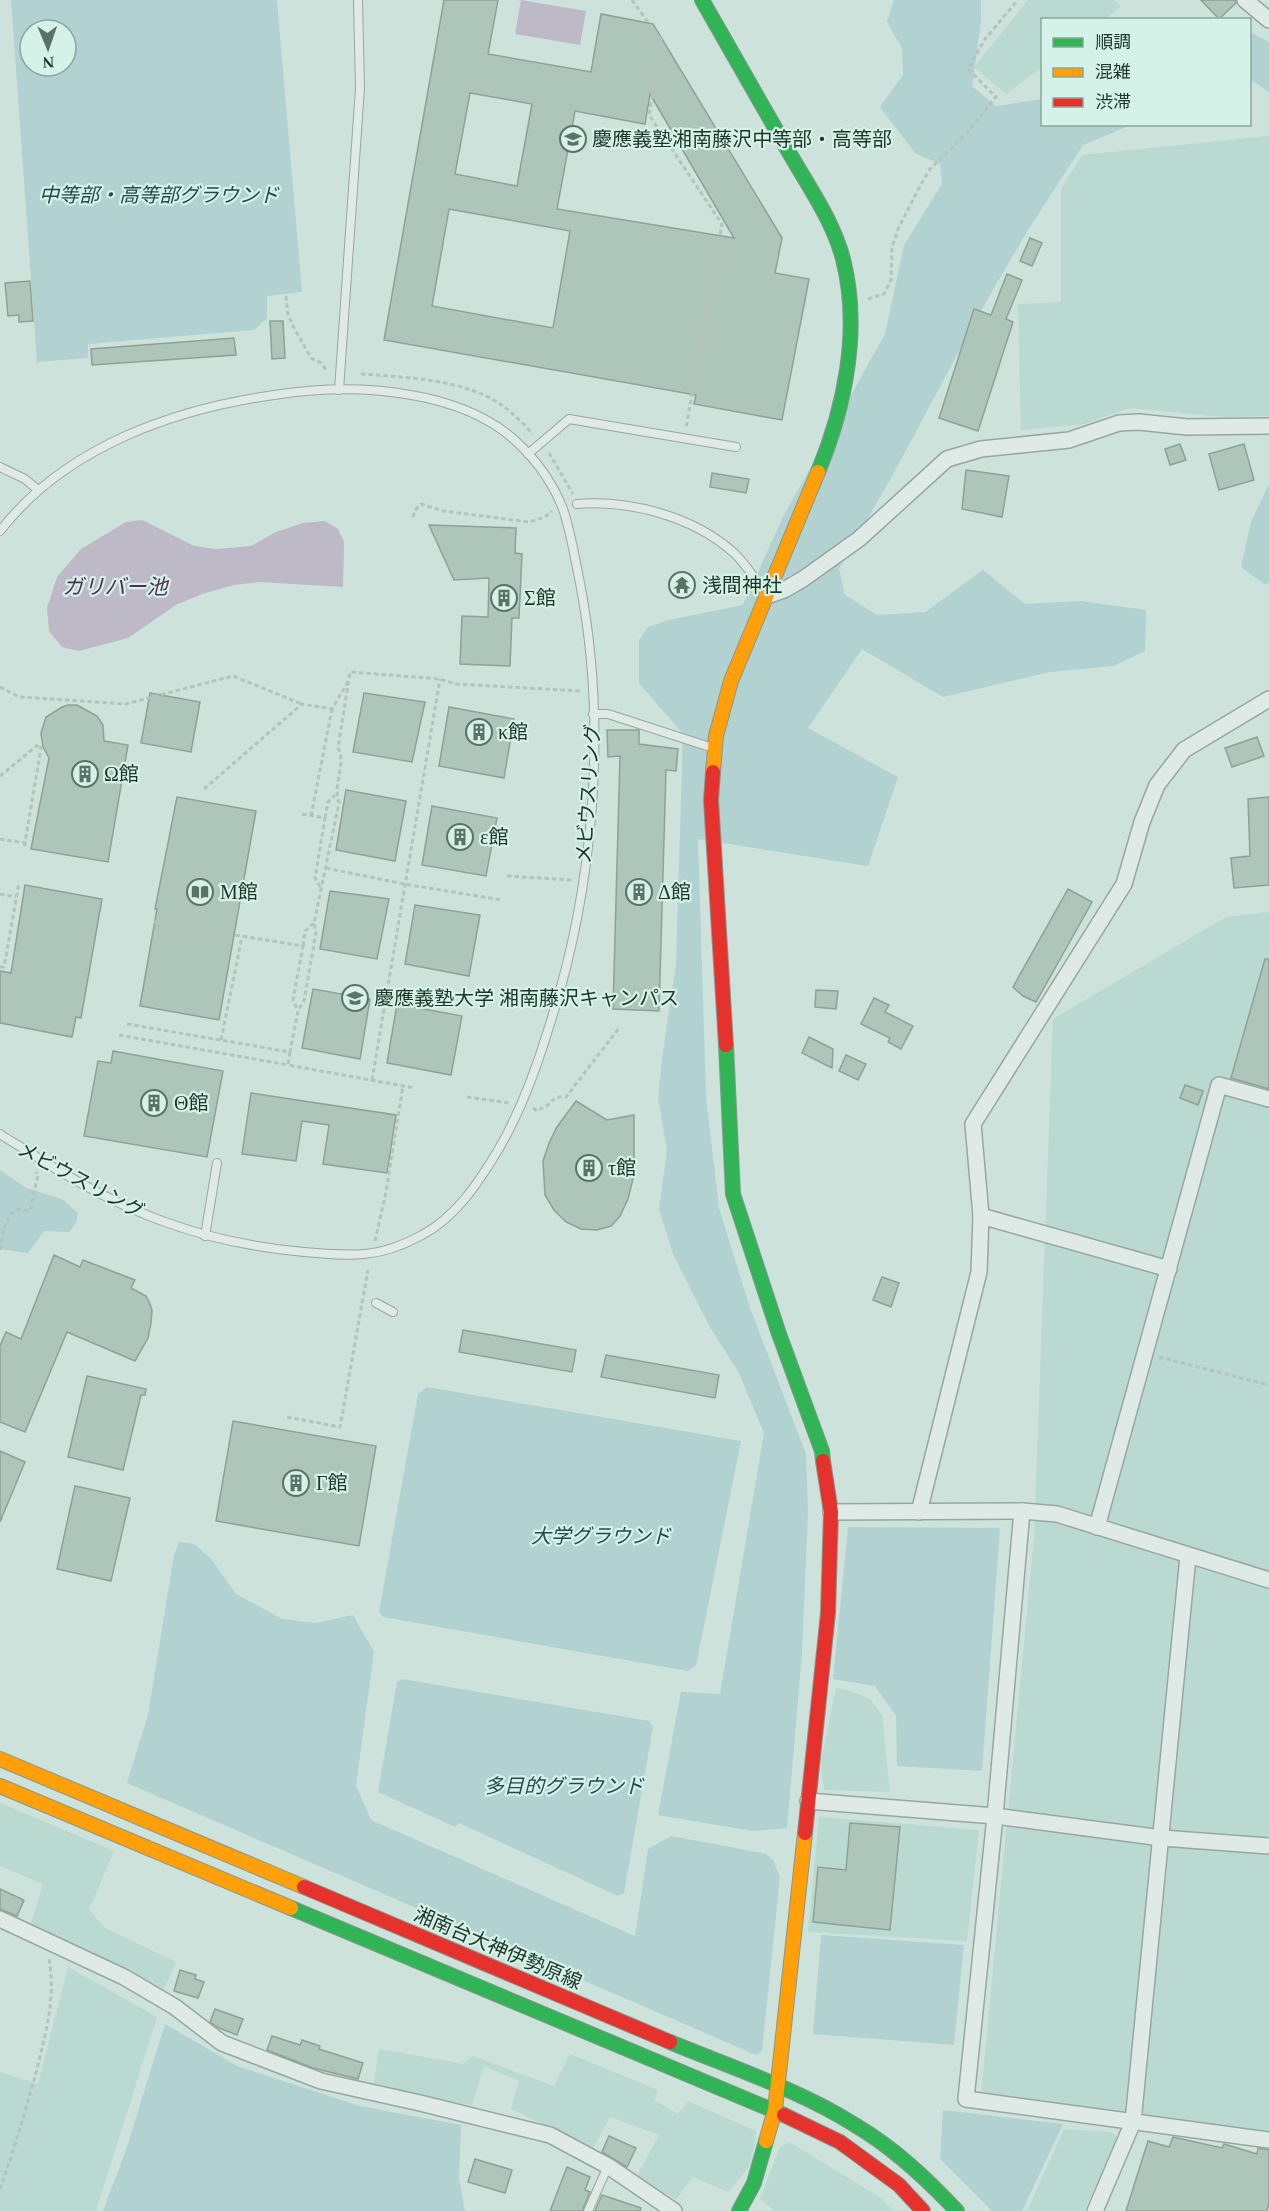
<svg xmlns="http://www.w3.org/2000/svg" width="1269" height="2211" font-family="'Times New Roman','Noto Sans JP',serif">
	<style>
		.farmland { fill: #b9d9d1 }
		.green { fill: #b1d2d0; fill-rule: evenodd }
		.water { fill: #bdb9c6 }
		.building { fill: #aec5b9; stroke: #8da297; stroke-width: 1.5; fill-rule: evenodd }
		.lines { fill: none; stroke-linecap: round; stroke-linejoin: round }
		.lane-casing { stroke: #97a7a0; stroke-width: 10 }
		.street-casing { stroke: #97a7a0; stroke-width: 18 }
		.fast-casing { stroke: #86978f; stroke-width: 16 }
		.slow-casing { stroke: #86978f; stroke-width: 16 }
		.jam-casing { stroke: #86978f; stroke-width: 16 }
		.path { stroke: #b6c3bd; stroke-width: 3; stroke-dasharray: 4.5 3; stroke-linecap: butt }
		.lane { stroke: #dfeae6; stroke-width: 8 }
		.street { stroke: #dfeae6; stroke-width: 15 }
		.fast { stroke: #30b455; stroke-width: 14 }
		.slow { stroke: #ff9f0a; stroke-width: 14 }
		.jam { stroke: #e5322d; stroke-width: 14 }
		.labels { text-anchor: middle; stroke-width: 4.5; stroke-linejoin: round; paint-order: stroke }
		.poi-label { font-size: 20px; fill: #1f3529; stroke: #d4f2e8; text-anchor: start }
		.park-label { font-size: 20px; font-style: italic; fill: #284850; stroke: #d4f2e8 }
		.street-label { font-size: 20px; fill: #1f3529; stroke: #d4f2e8 }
		.water-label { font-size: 21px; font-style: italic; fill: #503054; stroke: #d4f2e8 }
	</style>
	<rect width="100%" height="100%" fill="#cde2da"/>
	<g class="farmland">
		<polygon points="1028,0 1113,0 1121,6 1105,19 1042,20 1042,67 1006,94 974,67"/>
		<polygon points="1269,136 1269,416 1225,417 1129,408 1084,424 1021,430 1018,304 1061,302 1061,189 1082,155"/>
		<polygon points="1269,912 1269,2144 980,2106 1034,1537 1053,1019 1226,917"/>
		<polygon points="836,1688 848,1690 870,1699 882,1715 890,1792 824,1790 821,1762"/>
		<polygon points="0,1803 114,1851 89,1910 105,1928 176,1962 164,1989 30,1927 43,1884 0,1866"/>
		<polygon points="819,1817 979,1830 967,1941 808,1932"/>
		<polygon points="68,1967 157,2017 96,2211 0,2211 0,2072 38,2084"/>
		<polygon points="379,2049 463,2064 473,2056 554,2086 570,2054 658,2090 654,2100 678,2114 688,2101 756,2131 755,2142 749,2167 728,2192 693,2177 676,2199 636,2178 659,2135 610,2117 593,2148 511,2109 519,2081 484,2066 472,2105 422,2098 373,2086"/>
		<polygon points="1064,2129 1110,2132 1118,2137 1084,2211 1027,2211"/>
		<polygon points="789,2142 881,2198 894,2211 775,2211 760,2199 780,2147"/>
	</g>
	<g class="green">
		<path d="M11,0H277L302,292L267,296V318L254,330L88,344V358L37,362ZM30,30H66V66H30Z"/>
		<polygon points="894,0 981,0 981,22 972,86 996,106 1042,99 1042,124 1131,125 1083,145 1028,230 980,312 896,469 839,569 845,595 877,615 925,612 983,570 1025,604 1081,601 1146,610 1145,651 1113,666 1050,672 943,697 862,649 808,728 898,777 868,866 698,839 706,1097 719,1208 750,1308 806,1454 808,1511 802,1654 787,1828 753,1831 658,1815 681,1692 720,1694 764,1433 738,1371 711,1329 673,1254 659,1209 667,1151 658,1097 663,1052 676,964 683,734 639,683 639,640 648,627 669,620 743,605 784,515 885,334 904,245 942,184 940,164 915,153 880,107 903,75 902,48 887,22"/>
		<polygon points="1250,32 1269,42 1269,92 1252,80 1250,81"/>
		<polygon points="1269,484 1269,583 1264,584 1241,567 1251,522"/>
		<polygon points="0,1170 26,1188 62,1199 78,1213 76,1223 69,1232 44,1231 28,1253 0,1249"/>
		<polygon points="427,1387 741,1441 696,1665 688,1671 383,1617 379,1612 418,1394"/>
		<polygon points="848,1527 1000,1528 982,1771 897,1766 896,1716 875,1686 833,1679"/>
		<polygon points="179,1542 195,1544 212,1560 236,1594 282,1619 315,1623 353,1615 374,1652 356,1785 371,1820 635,1936 648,1849 671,1836 741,1849 766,1854 773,1860 780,1877 762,2051 756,2055 127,1783 148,1715 174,1555"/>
		<polygon points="402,1679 649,1721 653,1727 624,1893 618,1896 459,1823 455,1827 378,1792 397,1682"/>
		<polygon points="821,1935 964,1945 954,2045 813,2034"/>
		<polygon points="165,2024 237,2066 360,2106 461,2125 459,2178 465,2211 103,2211 127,2147"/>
		<polygon points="943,2110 1063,2124 1022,2211 992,2211 940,2159"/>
	</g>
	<g class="water">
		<polygon points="521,0 586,11 580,45 515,34"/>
		<polygon points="142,520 194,546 216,549 251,546 276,532 303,523 325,521 338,529 344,542 343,587 261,582 234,585 202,594 176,605 128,638 79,651 62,647 49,631 47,608 57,577 81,549 126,522"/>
	</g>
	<g class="building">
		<path d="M444,0H498L488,54L591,72L601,14L653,24L782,238L775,273L809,279L782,420L694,404L696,395L384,340ZM470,93L532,104L517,186L455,174ZM650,94L734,238L557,209L575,111L645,124ZM449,209L570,231L553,328L432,306Z"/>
		<polygon points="1201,0 1235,0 1236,3 1219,19"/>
		<polygon points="1030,238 1042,243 1032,266 1020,261"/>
		<polygon points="1007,274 1022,280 1006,319 1013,322 978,431 939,418 974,309 991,315"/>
		<polygon points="30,281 33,321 19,322 19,315 8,316 5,283"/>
		<polygon points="270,321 283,321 285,358 272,359"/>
		<polygon points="234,338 236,355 92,365 91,349"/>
		<polygon points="1180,444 1186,460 1170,465 1165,449"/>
		<polygon points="1244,444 1254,480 1219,490 1209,454"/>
		<polygon points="966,470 1009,476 1002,517 962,509"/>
		<polygon points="712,473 749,479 746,493 710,487"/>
		<polygon points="429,525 516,528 515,553 522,554 519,618 512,618 510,666 460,664 462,616 488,617 489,578 454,580"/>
		<polygon points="150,693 200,702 191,752 141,743"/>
		<polygon points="364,693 425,702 412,762 353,752"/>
		<polygon points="68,705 77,705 97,716 103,725 104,741 128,745 108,862 31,849 49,758 43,747 41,733 46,717 62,707"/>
		<polygon points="449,707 514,719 504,778 439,766"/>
		<polygon points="607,730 639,730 639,744 678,749 676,771 666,770 659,1011 613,1009 620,756 608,757"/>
		<polygon points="1257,737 1264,756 1232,767 1225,748"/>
		<polygon points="346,790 406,801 395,861 336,850"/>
		<polygon points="177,797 256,811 219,1020 140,1006 157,909 155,909"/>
		<polygon points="1269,797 1269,885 1234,888 1231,858 1250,856 1248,799"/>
		<polygon points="432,806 497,818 486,876 422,865"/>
		<polygon points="25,885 102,899 81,1018 76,1017 72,1037 0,1023 0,971 11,973"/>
		<polygon points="1068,889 1092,902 1036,1002 1023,996 1013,987"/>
		<polygon points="330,891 389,899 377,959 320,949"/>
		<polygon points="415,905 480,915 469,976 405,964"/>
		<polygon points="1265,959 1269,959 1269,1089 1231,1078"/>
		<polygon points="313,989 370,999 360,1059 302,1048"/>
		<polygon points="816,990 838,991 836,1009 815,1007"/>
		<polygon points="874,998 889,1005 885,1012 913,1026 901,1049 888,1042 890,1038 861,1024"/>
		<polygon points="397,1004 462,1016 451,1075 387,1063"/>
		<polygon points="809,1037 833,1049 832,1068 802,1053"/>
		<polygon points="113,1051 223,1071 207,1157 84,1136 98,1061 111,1063"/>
		<polygon points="846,1055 866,1064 858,1080 839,1071"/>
		<polygon points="1185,1085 1203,1091 1198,1105 1180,1098"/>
		<polygon points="251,1093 396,1115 387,1173 323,1164 329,1125 302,1121 296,1161 242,1154"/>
		<polygon points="576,1101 607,1120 634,1115 634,1175 628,1199 620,1216 611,1226 597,1230 581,1229 566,1222 554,1210 545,1195 543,1161 549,1143 557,1127"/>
		<polygon points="54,1255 80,1267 83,1260 135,1280 131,1288 146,1296 150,1304 152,1310 151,1323 148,1338 135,1361 67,1332 25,1432 0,1422 0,1346 6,1332 21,1339"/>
		<polygon points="882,1277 899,1283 891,1307 873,1300"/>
		<polygon points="463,1330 576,1350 572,1372 459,1352"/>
		<polygon points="606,1355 719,1375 715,1398 601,1377"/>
		<polygon points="87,1376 146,1389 145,1395 141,1395 123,1470 68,1457"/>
		<polygon points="233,1421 376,1446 359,1546 216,1521"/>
		<polygon points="0,1451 25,1462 0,1522"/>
		<polygon points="75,1486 130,1498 111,1581 57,1569"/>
		<polygon points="850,1823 900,1827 890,1930 813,1922 818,1867 846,1870"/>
		<polygon points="0,1889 24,1900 17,1916 0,1909"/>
		<polygon points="180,1970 196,1975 195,1979 204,1982 198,1998 174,1991"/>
		<polygon points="215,2009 243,2019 237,2035 219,2028 210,2022"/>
		<polygon points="272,2036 300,2045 302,2040 320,2046 319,2049 363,2063 358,2079 313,2068 267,2050"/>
		<polygon points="609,2136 636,2148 627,2167 602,2152"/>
		<polygon points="1173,2137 1222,2148 1224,2144 1257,2154 1258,2148 1269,2150 1269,2203 1267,2211 1126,2211 1148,2141 1169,2147"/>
		<polygon points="475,2159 512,2170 505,2193 468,2182"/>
		<polygon points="567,2167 590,2177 585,2190 590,2192 582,2211 550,2211"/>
		<polygon points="602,2195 641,2208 640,2211 595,2211"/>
	</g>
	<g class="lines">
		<defs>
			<g id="lane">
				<polyline points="339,390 360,88 358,0"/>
				<polyline points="528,454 569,419 736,447"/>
				<polyline points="0,467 25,479 38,490"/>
				<path d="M577,504C630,500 693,516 734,553C746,564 756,581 766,594"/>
				<path d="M0,531C67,445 177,408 281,394C357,383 466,389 522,447C539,464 554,486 563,509C571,533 575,559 580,583C608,728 594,890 548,1030C535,1073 520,1113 497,1152C478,1183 456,1217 422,1235C379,1259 351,1256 304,1252C203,1243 125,1213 40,1159C27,1150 13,1143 0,1134"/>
				<polyline points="593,714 608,714 713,748"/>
				<polyline points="205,1236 217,1163"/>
				<polyline points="376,1303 393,1312"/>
				<polyline points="588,2211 608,2166"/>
			</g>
			<g id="street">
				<polyline points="1245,0 1269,20"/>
				<polyline points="767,596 784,590 803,579 859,539 947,459 981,449 1069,440 1119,423 1139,422 1187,427 1269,426"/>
				<polyline points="981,1216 1169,1269"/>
				<polyline points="1022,1511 995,1816 966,2099 1269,2140"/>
				<polyline points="831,1512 1022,1511 1057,1514 1269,1580"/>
				<polyline points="919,1512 979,1272 981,1216 973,1124 1124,884 1142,822 1157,785 1184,750 1269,699"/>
				<polyline points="1097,1527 1219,1085 1269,1099"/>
				<polyline points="808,1801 995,1816 1162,1838 1269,1846"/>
				<polyline points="0,1919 124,1977 175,2007 222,2043 321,2081 420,2103 550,2135 608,2166 674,2211"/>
				<polyline points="1095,2211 1133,2122 1188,1556"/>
			</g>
			<g id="fast">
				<path d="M702,0C731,51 761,103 790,154C809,187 833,221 843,259C861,329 845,407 818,472"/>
				<polyline points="726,1045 733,1194 779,1334 822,1451 823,1461"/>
				<polyline points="291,1908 784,2115"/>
				<path d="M670,2042C730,2067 800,2090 855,2125C894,2148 926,2178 957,2211"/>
				<polyline points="739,2211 754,2183 766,2141"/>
			</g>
			<g id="slow">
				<polyline points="713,772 716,736 731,681 818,472"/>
				<polyline points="0,1759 304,1887"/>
				<polyline points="0,1786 291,1908"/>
				<polyline points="766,2141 775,2110 805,1833"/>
			</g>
			<g id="jam">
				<polyline points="713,772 711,800 726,1045"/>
				<polyline points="805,1833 828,1613 831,1512 823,1461"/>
				<polyline points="304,1887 670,2042"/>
				<polyline points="784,2115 840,2142 899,2185 923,2211"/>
			</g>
		</defs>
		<use href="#lane" class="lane-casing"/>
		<use href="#street" class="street-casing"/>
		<use href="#fast" class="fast-casing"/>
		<use href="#slow" class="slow-casing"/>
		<use href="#jam" class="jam-casing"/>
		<g class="path">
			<polyline points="632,0 661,40 649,115 722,224 686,428"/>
			<polyline points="286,296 288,315 293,326 311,358 321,363 327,371"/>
			<polyline points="868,299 884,294 891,280 892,247 898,229 918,190 930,169 965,135 996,97 968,69 985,39 1018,0"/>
			<path d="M361,374C402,377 454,379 490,398C506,406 521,421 533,434"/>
			<polyline points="549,453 573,494"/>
			<polyline points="413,517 415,510 421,504 443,511 529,522 545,517 552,511"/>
			<polyline points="0,687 19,697 126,704 233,676 302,704"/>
			<polyline points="0,776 39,744 41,748 24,849"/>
			<polyline points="204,789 302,704 332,709 349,680"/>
			<polyline points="302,814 325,818 315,878 321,888"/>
			<polyline points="311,816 332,709"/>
			<polyline points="325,818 328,802 335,795"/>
			<polyline points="0,839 25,843"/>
			<polyline points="326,868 404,884 502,900"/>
			<polyline points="507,876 571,880"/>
			<polyline points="0,894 16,897"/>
			<polyline points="154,922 303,946 293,1000 298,1011"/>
			<polyline points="303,946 305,931 314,923"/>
			<polyline points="0,967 4,967 19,883"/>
			<path d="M127,1024L290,1052L298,1011L304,1001L316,932L314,923L339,803C332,785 347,764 338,748L350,672L440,679L456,684L580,691"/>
			<polyline points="119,1035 288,1065"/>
			<polyline points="221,1040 242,937"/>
			<polyline points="290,1052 288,1065 415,1088"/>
			<polyline points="372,1080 440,679"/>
			<polyline points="467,1097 509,1103"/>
			<polyline points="533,1108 537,1111 548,1105 556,1097 566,1097 619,1028"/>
			<polyline points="375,1241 386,1192 403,1086"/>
			<path d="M0,1250C3,1234 3,1218 18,1209L30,1211L38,1175L36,1172"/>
			<polyline points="1159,1357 1269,1385"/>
			<polyline points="287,1417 340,1427 368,1270"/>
			<path d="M0,2189C14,2150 26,2109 37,2069C46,2032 56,1997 49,1959"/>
		</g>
		<use href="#lane" class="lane"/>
		<use href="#street" class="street"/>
		<use href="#fast" class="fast"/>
		<use href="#slow" class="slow"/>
		<use href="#jam" class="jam"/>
	</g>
	<defs>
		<symbol id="school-ring" viewBox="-11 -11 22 22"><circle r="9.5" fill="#d4f2e8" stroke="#5c7267" stroke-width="1.5"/><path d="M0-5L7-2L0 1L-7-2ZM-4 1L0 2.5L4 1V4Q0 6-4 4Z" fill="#5c7267"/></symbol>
		<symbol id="temple-ring" viewBox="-11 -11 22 22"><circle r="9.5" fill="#d4f2e8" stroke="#5c7267" stroke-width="1.5"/><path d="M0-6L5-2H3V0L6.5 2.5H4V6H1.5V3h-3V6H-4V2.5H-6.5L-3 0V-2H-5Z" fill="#5c7267"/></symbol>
		<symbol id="building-ring" viewBox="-11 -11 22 22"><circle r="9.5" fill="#d4f2e8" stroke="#5c7267" stroke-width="1.5"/><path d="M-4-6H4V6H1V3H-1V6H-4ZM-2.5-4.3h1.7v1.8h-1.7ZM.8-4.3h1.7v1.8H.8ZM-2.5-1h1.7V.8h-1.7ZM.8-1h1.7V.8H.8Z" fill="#5c7267"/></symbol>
		<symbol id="library-ring" viewBox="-11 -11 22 22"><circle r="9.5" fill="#d4f2e8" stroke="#5c7267" stroke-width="1.5"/><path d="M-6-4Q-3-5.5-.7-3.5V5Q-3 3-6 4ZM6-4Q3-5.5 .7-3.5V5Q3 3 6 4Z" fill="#5c7267"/></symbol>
		<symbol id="university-ring" viewBox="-11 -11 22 22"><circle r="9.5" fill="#d4f2e8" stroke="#5c7267" stroke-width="1.5"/><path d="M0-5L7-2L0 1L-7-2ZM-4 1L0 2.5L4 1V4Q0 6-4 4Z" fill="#5c7267"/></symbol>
	</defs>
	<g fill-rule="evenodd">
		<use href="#school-ring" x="558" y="124" width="30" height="30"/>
		<use href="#temple-ring" x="667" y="570" width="30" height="30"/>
		<use href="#building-ring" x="489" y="583" width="30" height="30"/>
		<use href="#building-ring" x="464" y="717" width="30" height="30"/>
		<use href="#building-ring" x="70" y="759" width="30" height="30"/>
		<use href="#building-ring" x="445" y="822" width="30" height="30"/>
		<use href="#library-ring" x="185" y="877" width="30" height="30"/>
		<use href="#building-ring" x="624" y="877" width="30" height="30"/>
		<use href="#university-ring" x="340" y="983" width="30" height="30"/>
		<use href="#building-ring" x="139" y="1088" width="30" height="30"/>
		<use href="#building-ring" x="574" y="1153" width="30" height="30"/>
		<use href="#building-ring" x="281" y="1468" width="30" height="30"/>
	</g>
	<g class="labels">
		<g class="poi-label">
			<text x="592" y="146">慶應義塾湘南藤沢中等部・高等部</text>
			<text x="702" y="592">浅間神社</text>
			<text x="524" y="605">Σ館</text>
			<text x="498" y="739">κ館</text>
			<text x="104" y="781">Ω館</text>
			<text x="480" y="844">ε館</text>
			<text x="220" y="899">Μ館</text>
			<text x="658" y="899">Δ館</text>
			<text x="374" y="1005">慶應義塾大学 湘南藤沢キャンパス</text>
			<text x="174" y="1110">Θ館</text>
			<text x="608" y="1175">τ館</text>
			<text x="316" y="1490">Γ館</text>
		</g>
		<g class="park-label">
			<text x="159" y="202">中等部・高等部グラウンド</text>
			<text x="601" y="1543">大学グラウンド</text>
			<text x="564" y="1793">多目的グラウンド</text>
		</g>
		<g class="street-label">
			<text transform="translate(588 794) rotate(-86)" y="7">メビウスリング</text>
			<text transform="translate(81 1180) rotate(28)" y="7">メビウスリング</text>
			<text transform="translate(498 1948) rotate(23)" y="7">湘南台大神伊勢原線</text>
		</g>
		<g class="water-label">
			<text x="115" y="594">ガリバー池</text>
		</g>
	</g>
	<rect x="1041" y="18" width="210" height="108" fill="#d4f2e8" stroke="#8ca69c" stroke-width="1.5"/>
	<rect x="1053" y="38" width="30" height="9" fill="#30b455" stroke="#8ca69c" stroke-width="1.5"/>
	<text x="1095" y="48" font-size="18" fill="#1f3529">順調</text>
	<rect x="1053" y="68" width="30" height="9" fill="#ff9f0a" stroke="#8ca69c" stroke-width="1.5"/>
	<text x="1095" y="78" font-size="18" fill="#1f3529">混雑</text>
	<rect x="1053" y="98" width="30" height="9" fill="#e5322d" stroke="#8ca69c" stroke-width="1.5"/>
	<text x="1095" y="108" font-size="18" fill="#1f3529">渋滞</text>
	<g transform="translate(48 48) rotate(178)"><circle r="28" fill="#d4f2e8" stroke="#8ca69c" stroke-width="1.5"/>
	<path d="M0-4.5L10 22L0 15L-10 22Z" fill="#5c7267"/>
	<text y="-9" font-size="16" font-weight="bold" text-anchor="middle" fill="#1f3529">N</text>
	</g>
</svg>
